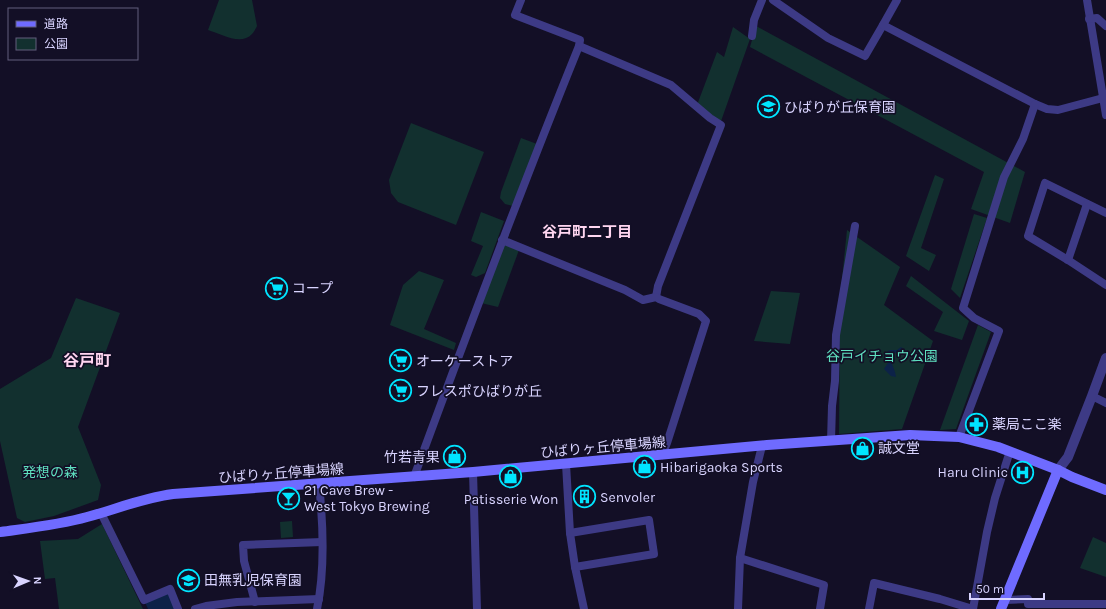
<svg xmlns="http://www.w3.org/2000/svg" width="1106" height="609" font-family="Karla,'Noto Sans JP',sans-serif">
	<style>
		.green { fill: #12302f }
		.water { fill: #0c2248 }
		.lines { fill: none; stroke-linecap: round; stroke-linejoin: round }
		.minor { stroke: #3d3a85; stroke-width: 8 }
		.tertiary { stroke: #3d3a85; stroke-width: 10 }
		.secondary { stroke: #6f6bff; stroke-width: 10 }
		.labels { text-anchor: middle; stroke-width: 3.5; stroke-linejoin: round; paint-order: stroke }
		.poi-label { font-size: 14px; fill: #d9d4ff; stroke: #130f26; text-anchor: start }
		.park-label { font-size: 14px; fill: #5fe0c0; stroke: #130f26 }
		.street-label { font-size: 14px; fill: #d9d4ff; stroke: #130f26 }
		.neighbourhood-label { font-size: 15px; font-weight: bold; fill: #ffd6f0; stroke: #130f26 }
		.quarter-label { font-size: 16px; font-weight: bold; fill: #ffd6f0; stroke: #130f26 }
	</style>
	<rect width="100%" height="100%" fill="#130f26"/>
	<g class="green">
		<path d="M219,0H252L257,26C256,28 254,32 252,34C241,46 221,34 208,30Z"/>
		<polygon points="756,26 1025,172 1010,223 971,209 984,172 750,47"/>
		<polygon points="733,27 750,39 720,124 697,105 717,52 724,57"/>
		<polygon points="411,123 484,152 456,225 398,202 391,193 389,180"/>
		<polygon points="521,138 537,144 513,206 505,204 500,198 501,192"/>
		<polygon points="935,175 944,179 921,248 936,255 929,271 906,256"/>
		<polygon points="481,212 504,221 485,273 476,277 471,275 483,246 471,241"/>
		<polygon points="974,214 987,218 960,298 951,289"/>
		<polygon points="847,230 900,267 884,305 933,341 902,429 839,434 840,298"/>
		<polygon points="504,244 519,250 498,307 481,303"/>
		<polygon points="419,271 444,280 424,329 456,343 454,350 390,325 403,285"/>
		<polygon points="911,276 969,321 962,340 934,331 943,312 906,286"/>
		<polygon points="771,291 800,293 790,344 754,341"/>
		<polygon points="76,298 120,313 78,427 101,485 98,500 54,516 25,522 17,518 0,441 0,389 51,358"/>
		<polygon points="978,325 991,332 956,429 940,430"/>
		<polygon points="292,521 293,537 281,538 280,522"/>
		<polygon points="102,524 143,609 59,609 55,578 45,579 40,541 78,539"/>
		<polygon points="1093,537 1106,543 1106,577 1080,568"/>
	</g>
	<g class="water">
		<path d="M901,347L904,349V352L901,354L897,353H891L889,356C891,363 895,369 896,377L891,376L884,369L888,363L886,353L889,350H897Z"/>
		<polygon points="169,591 175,609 148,609 145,602"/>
	</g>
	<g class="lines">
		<g class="minor">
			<polyline points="773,0 828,38 865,56 883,25"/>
			<polyline points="897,0 883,25 1035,104 1047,109 1058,110 1103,98"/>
			<polyline points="1087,0 1106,115"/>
			<polyline points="1089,19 1097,18 1106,26"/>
			<polyline points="752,36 754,20 762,0"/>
			<polyline points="579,46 671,85 710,118 721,125 658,286 656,297"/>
			<polyline points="1106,213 1045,183 1028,236 1068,260 1106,285"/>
			<polyline points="502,240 625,290 643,300 656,297 659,299 699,314 706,321 667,443 662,455"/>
			<polyline points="1068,260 1087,204"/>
			<polyline points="1092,396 1106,403"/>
			<polyline points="959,437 999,331 974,318 963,308 1004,177 1023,139 1035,104"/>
			<polyline points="831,441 832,406 835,381 836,335 855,226"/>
			<polyline points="566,464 570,533 575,567 584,609"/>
			<polyline points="473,472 477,609"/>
			<path d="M414,477C467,333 521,189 579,46L580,40L515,15L521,0"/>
			<polyline points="101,513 144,600 170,589 178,609"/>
			<polyline points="570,533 649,520 654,554 575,567"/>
			<polyline points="740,558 824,585 820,609"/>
			<polyline points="1005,600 1028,599 1028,604 1106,604"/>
			<polyline points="255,602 244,561 243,545 322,542"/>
			<polyline points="195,609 206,606 237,602 319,599"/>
			<path d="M317,609C325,571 323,522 319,484"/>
			<polyline points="738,609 740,558 753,482 762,446"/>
			<polyline points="869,609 874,583 940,599 973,609"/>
			<polyline points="973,609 987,532 995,498 1010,451"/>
		</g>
		<polyline class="tertiary" points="1058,470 1068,457 1092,396 1106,358"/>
		<g class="secondary">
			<path d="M0,532C29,528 59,525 87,517C117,509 142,498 173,494L473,472L767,445L910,435L959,437L998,447L1058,470L1072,477L1106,490"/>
			<polyline points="1001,609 1058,470"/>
		</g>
	</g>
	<defs>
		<symbol id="school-ring" viewBox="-11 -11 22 22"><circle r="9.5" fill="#130f26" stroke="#00e5ff" stroke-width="1.5"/><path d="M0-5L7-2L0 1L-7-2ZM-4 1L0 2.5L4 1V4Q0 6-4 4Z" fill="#00e5ff"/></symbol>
		<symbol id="supermarket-ring" viewBox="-11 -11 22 22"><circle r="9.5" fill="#130f26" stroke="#00e5ff" stroke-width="1.5"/><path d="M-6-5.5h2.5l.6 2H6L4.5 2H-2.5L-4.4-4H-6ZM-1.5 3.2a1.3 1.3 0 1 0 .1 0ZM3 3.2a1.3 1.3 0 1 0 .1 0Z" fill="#00e5ff"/></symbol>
		<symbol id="pharmacy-ring" viewBox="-11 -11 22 22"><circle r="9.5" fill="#130f26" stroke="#00e5ff" stroke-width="1.5"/><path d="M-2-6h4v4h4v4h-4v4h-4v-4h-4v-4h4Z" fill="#00e5ff"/></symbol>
		<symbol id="shop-ring" viewBox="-11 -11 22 22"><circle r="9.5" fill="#130f26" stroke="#00e5ff" stroke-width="1.5"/><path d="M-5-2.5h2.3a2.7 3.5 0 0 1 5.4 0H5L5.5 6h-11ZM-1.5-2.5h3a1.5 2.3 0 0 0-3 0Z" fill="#00e5ff"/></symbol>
		<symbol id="hospital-ring" viewBox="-11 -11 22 22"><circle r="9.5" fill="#130f26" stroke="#00e5ff" stroke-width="1.5"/><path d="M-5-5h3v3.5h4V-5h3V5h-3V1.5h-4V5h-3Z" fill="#00e5ff"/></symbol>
		<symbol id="building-ring" viewBox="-11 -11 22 22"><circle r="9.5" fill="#130f26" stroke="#00e5ff" stroke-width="1.5"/><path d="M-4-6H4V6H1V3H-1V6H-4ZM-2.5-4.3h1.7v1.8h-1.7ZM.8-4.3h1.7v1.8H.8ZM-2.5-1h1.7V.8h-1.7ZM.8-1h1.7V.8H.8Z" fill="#00e5ff"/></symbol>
		<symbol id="bar-ring" viewBox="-11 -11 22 22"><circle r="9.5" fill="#130f26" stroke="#00e5ff" stroke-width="1.5"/><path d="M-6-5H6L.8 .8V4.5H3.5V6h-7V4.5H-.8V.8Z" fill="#00e5ff"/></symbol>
	</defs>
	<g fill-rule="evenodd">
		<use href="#school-ring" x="756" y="94" width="25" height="25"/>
		<use href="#supermarket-ring" x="264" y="276" width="25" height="25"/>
		<use href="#supermarket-ring" x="388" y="348" width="25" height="25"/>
		<use href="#supermarket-ring" x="388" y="378" width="25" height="25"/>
		<use href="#pharmacy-ring" x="964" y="412" width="25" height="25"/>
		<use href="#shop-ring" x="850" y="436" width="25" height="25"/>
		<use href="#shop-ring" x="442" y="444" width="25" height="25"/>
		<use href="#shop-ring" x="632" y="454" width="25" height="25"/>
		<use href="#hospital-ring" x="1010" y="460" width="25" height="25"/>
		<use href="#shop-ring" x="498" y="464" width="25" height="25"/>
		<use href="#building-ring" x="572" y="484" width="25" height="25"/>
		<use href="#bar-ring" x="276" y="486" width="25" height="25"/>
		<use href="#school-ring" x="176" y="568" width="25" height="25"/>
	</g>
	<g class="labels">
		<g class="poi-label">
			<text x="784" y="112">ひばりが丘保育園</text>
			<text x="292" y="293">コープ</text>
			<text x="416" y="366">オーケーストア</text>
			<text x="416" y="396">フレスポひばりが丘</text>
			<text x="992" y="429">薬局ここ楽</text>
			<text x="878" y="453">誠文堂</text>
			<text x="440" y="462" text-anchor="end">竹若青果</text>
			<text x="660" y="472">Hibarigaoka Sports</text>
			<text x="1008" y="477" text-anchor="end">Haru Clinic</text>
			<text x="304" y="495">21 Cave Brew -<tspan x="304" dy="16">West Tokyo Brewing</tspan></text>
			<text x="600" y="502">Senvoler</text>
			<text x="511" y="504" text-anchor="middle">Patisserie Won</text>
			<text x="204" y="585">田無乳児保育園</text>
		</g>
		<g class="park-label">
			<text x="882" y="361">谷戸イチョウ公園</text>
			<text x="50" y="477">発想の森</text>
		</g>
		<g class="street-label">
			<text transform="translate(603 447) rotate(-5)" y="5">ひばりヶ丘停車場線</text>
			<text transform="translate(281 473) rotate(-4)" y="5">ひばりヶ丘停車場線</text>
		</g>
		<g class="neighbourhood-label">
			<text x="587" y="237">谷戸町二丁目</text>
		</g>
		<g class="quarter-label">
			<text x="87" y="366">谷戸町</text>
		</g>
	</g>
	<rect x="8" y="8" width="130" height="52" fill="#130f26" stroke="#625e7d"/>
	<rect x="16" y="21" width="20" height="6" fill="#6f6bff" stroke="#625e7d"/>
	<text x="44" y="28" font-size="12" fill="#d9d4ff">道路</text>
	<rect x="16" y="38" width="20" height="12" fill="#12302f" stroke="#625e7d"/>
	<text x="44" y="48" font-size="12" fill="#d9d4ff">公園</text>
	<g transform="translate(28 581) rotate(88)" stroke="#130f26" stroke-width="3" paint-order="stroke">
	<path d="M0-3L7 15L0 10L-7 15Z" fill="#d9d4ff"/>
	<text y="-6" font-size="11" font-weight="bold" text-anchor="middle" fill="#d9d4ff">N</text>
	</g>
	<path d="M970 593v6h74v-6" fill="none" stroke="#d9d4ff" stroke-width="2"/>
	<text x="976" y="593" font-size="12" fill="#d9d4ff" stroke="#130f26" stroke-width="3" paint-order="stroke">50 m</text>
</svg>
